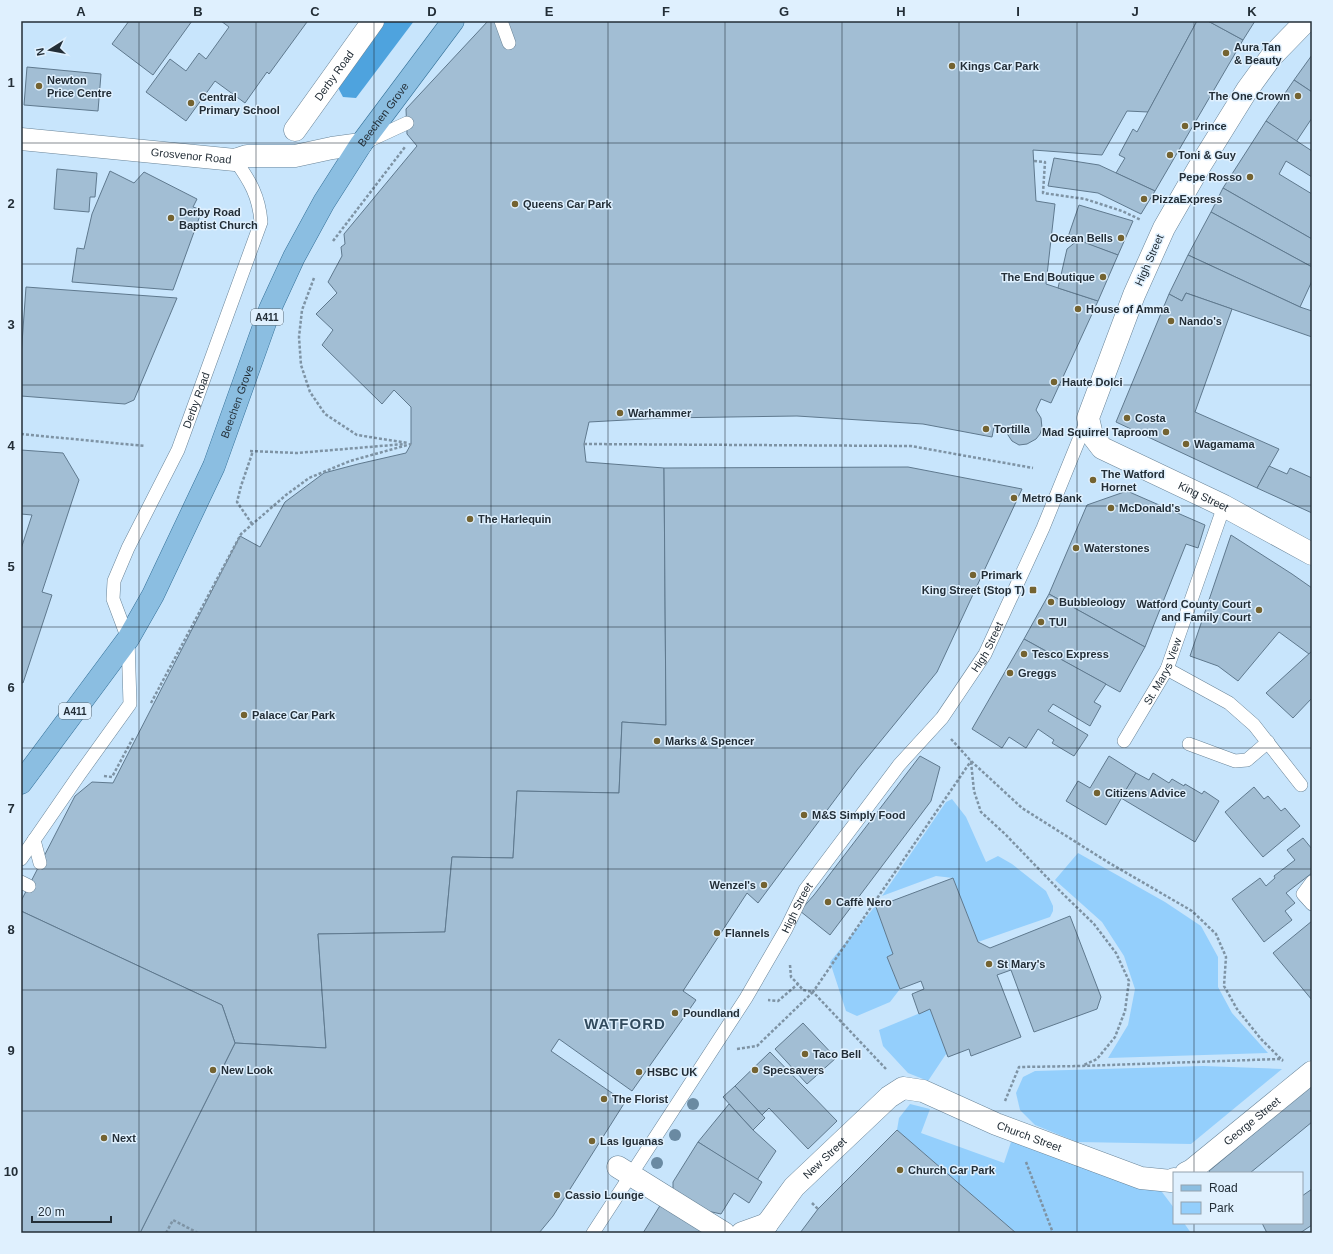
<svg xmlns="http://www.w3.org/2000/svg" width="1333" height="1254" font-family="Helvetica,sans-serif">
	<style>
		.green { fill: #94cffc }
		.forest { fill: #4ea3de }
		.building { fill: #a2bed4; stroke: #5f798e }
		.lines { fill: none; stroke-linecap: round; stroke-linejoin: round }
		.lane-casing { stroke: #698498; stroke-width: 14 }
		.street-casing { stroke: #698498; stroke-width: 23 }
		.primary-casing { stroke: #347098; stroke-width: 23 }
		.path { stroke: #7e93a4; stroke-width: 2.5; stroke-dasharray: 3 2; stroke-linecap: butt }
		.lane { stroke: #fff; stroke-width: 13 }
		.street { stroke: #fff; stroke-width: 22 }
		.primary { stroke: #8bbee1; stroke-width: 22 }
		.tree { fill: #6a8aa2 }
		.grid { fill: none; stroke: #232e37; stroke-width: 1; stroke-opacity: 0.55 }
		.poi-dot { fill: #746331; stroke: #dff0fe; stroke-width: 1.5 }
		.labels { text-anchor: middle; stroke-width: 3; stroke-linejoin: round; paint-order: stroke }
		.shield { fill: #dff0fe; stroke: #5b6873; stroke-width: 1 }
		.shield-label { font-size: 10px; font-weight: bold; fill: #232e37 }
		.poi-label { font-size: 11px; font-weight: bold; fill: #232e37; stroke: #dff0fe; text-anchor: start }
		.street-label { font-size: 11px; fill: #232e37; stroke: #dff0fe }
		.district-label { font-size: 15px; font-weight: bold; letter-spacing: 1px; fill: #314a5d; stroke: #dff0fe }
		.neatline { fill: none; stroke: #232e37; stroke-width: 1.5 }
		.grid-label { font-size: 13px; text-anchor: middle; font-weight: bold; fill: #232e37 }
	</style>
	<rect width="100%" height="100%" fill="#c8e5fc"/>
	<g class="green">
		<polygon points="952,799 966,817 986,862 998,856 1012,864 1046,891 1053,906 1053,911 1050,917 978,942 953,878 936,876 882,896 946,802"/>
		<polygon points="1078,853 1165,902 1201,926 1218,957 1218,987 1232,1013 1268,1053 1108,1058 1128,1025 1135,989 1124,956 1102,922 1055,880"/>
		<polygon points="876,905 876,907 893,954 887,957 900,989 890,1002 857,1016 846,1011 830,962"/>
		<polygon points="930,1009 948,1057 946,1054 928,1081 908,1073 883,1046 879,1030"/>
		<polygon points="1203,1066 1282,1069 1191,1144 1077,1142 1035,1125 1020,1110 1016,1093 1023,1077 1035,1071"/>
		<polygon points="910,1104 930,1109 921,1133 1004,1163 1011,1142 1029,1140 1159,1188 1174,1208 1174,1223 1184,1223 1191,1233 1016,1233 897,1130 899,1118"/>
	</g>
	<polygon class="forest" points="384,21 414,21 356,98 343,97 336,84"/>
	<g class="building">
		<polygon points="129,21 192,21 153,75 112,44"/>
		<polygon points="221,21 307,21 307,22 269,74 267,72 245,103 215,81 186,121 146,92 170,59 186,71 199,53 206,59 229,27"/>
		<polygon points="488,21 1197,21 1148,112 1127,111 1102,155 1033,150 1036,201 1055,204 1046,284 1098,301 1051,403 1041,399 1036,410 1041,418 1042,428 1040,434 1036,439 1027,444 1019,445 1012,441 1004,429 994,427 992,437 923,424 797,416 663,418 589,422 584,444 586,462 664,468 666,725 622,722 619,793 517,791 513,858 452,857 445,932 318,934 326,1048 235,1043 222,1005 21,911 21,901 75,796 92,782 113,783 240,536 260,547 285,502 324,473 358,464 406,453 411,444 411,407 394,390 382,404 322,345 333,330 316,314 337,293 328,282 342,256 341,247 345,244 344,234 417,146 407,134 406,109"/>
		<polygon points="1197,21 1208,21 1243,40 1155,191 1116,173 1125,158 1119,155 1133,129 1137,132"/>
		<polygon points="1208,21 1255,21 1243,40"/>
		<polygon points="1312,55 1312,92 1294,80"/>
		<polygon points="27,67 101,74 98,111 24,105"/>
		<polygon points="1294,80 1312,92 1312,118 1296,142 1266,121"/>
		<polygon points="1266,121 1312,151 1312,177 1286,161 1279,174 1312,194 1312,239 1223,188"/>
		<polygon points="1054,158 1099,165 1155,191 1141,214 1098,193 1048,186"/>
		<polygon points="57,169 97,173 95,197 90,197 89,212 54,209"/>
		<polygon points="110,171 134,183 144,172 197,199 193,207 202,210 173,290 72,282 77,248 84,249 92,214"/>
		<polygon points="1223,188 1312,239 1312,267 1211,212"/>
		<polygon points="1079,205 1133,221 1118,255 1068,237"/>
		<polygon points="1211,212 1312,267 1312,281 1300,307 1188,255"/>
		<polygon points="1078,240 1118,255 1098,301 1058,288 1067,249"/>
		<polygon points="1188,255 1300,307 1312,311 1312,337 1186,293 1182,301 1169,294"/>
		<polygon points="26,287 177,298 134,400 125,404 21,396 21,357"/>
		<polygon points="1186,293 1232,309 1195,412 1279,449 1257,488 1116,422 1169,294 1182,301"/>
		<polygon points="21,450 63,453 79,480 42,592 52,595 23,683 21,682 21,549 32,515 21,514"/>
		<polygon points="1269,466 1287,474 1290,468 1312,478 1312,513 1257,488"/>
		<polygon points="908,467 1022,489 937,672 857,770 758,903 747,893 683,991 696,1000 632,1091 559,1039 551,1051 625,1102 553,1216 539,1233 140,1233 235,1043 326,1048 318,934 445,932 452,857 513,858 517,791 619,793 622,722 666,725 664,468"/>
		<polygon points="1127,491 1205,525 1198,548 1186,544 1145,647 1049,594 1087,505"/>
		<polygon points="1231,535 1292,574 1312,588 1312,651 1309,654 1279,632 1238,681 1218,666 1190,656"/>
		<polygon points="1049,594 1145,647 1120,692 1024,639"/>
		<polygon points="1024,639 1106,684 1094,702 1101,706 1090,726 1053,704 1048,711 1088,735 1074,756 1052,743 1054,740 1038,729 1026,748 1009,737 1002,748 972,729"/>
		<polygon points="1312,651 1312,698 1293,718 1266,693"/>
		<polygon points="920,756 940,767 931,801 830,935 800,911 814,895"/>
		<polygon points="1109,756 1136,773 1106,825 1066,801 1078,781 1090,788"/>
		<polygon points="1136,773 1149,780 1153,773 1169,783 1172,779 1184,786 1185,784 1202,794 1204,791 1219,801 1195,842 1121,798"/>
		<polygon points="1254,787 1264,799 1268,796 1281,811 1285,808 1300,826 1263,857 1225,812"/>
		<polygon points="1303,838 1312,849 1312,873 1286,893 1295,903 1285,911 1292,920 1264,942 1232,899 1260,878 1266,886 1275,878 1274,876 1295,860 1287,850"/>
		<polygon points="953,878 978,942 990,948 1070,916 1101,997 1097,1009 1034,1032 1011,970 997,975 1021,1037 971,1056 969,1049 948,1057 930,1009 919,1014 912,994 924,989 921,981 900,989 887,957 893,954 876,907"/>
		<polygon points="21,911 222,1005 235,1043 140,1233 21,1233"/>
		<polygon points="1312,921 1312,1000 1273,953"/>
		<polygon points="803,1023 836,1058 807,1084 775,1049"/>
		<polygon points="770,1052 837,1121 808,1149 769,1108 762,1115 735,1086"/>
		<polygon points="1312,1085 1312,1122 1250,1173 1211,1173 1209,1171"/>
		<polygon points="735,1086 765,1118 753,1130 723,1097"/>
		<polygon points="729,1104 753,1130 776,1151 757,1180 698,1142"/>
		<polygon points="897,1130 1016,1233 800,1233 818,1209"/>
		<polygon points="698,1142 762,1182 749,1203 734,1193 721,1214 703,1210 673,1191 673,1182"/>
		<polygon points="1312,1189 1312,1225 1300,1233 1267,1233 1262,1223 1302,1223 1302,1196"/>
		<polygon points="661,1204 708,1233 643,1233"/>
	</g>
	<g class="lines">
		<defs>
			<g id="lane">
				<polyline points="501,21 509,43"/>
				<polyline points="366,142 407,123"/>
				<polyline points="1167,669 1229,703 1254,725 1301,785"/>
				<path id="s1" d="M1124,741L1167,669L1224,506"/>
				<polyline points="1189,744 1235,761 1247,760 1268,742"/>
				<polyline points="34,840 40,863"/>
				<path id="s2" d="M21,859L79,775L130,704L128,639L113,599L114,581L128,548L178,450L261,222C259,196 250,181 235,160"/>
				<polyline points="21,882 29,886"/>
				<polyline points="1312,882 1303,894 1312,904"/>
				<path id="s3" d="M593,1233L746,998L786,929L805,890L899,765L942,718L985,654L1043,528L1087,420"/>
			</g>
			<g id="street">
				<path id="s4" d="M1306,21L1271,57L1247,90L1198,169L1164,228L1134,295L1088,418L1092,435L1102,448L1224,506L1312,554"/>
				<path id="s5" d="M295,130L373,21"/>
				<path id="s6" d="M21,139L235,160L247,156H295L332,148L361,144"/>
				<polyline points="618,1167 724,1233"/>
				<path id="s7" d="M1186,1173L1192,1170L1312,1072"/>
				<path id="s8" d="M767,1224L794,1187L889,1097L903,1088L923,1091L996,1124L1141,1178L1171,1181L1174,1179"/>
				<polyline points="742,1233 767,1224"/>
			</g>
			<g id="primary">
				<path id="s9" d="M21,783L128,639L153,595L214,466L270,309L294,257L324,202L361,144L453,21"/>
			</g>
		</defs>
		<use href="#lane" class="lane-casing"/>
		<use href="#street" class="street-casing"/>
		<use href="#primary" class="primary-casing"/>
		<g class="path">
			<polyline points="1034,161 1045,162 1043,193 1085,199 1122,211 1141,220"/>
			<polyline points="333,241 405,147"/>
			<polyline points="314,278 302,310 299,337 301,365 310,392 325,414 357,435 408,443"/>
			<polyline points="21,434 145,446"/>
			<polyline points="584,444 911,446 1033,468"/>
			<polyline points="250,451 297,453 405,444"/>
			<polyline points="252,524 237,502 241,486 253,451"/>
			<polyline points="151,703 241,534 286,495 309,478 350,461 411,444"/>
			<polyline points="951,739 971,761 1022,808 1106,861 1192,911 1216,934 1226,957 1224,986 1237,1009 1261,1039 1283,1061"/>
			<polyline points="971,762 974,791 981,812 1005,834 1061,892 1094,924 1116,953 1129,981 1125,1011 1115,1037 1097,1059 1084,1065"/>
			<polyline points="104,776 112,777 133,738"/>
			<polyline points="790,965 791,977 798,984"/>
			<polyline points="737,1049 757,1046 813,992 803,990 798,984 778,1001 768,1000"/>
			<polyline points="886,1069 813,992 971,761"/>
			<polyline points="1005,1101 1019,1067 1081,1066 1279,1059 1283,1060"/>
			<polyline points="1026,1162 1053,1233"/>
			<polyline points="812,1203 818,1209"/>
			<polyline points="166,1233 173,1220 198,1233"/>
		</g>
		<use href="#lane" class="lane"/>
		<use href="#street" class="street"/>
		<use href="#primary" class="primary"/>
	</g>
	<g class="tree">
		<circle cx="693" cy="1104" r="6"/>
		<circle cx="675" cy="1135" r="6"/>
		<circle cx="657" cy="1163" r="6"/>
	</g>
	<path class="grid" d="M139,21V1233M256,21V1233M374,21V1233M491,21V1233M608,21V1233M725,21V1233M842,21V1233M959,21V1233M1077,21V1233M1194,21V1173M21,143H1312M21,264H1312M21,385H1312M21,506H1312M21,627H1312M21,748H1312M21,869H1312M21,990H1312M21,1111H1312M1194,1223V1233"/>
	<g class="poi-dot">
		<circle cx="1226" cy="53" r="4"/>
		<circle cx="952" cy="66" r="4"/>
		<circle cx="39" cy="86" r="4"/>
		<circle cx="1298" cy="96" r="4"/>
		<circle cx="191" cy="103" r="4"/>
		<circle cx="1185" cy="126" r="4"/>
		<circle cx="1170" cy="155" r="4"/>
		<circle cx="1250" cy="177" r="4"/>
		<circle cx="1144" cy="199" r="4"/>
		<circle cx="515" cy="204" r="4"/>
		<circle cx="171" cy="218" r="4"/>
		<circle cx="1121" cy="238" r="4"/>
		<circle cx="1103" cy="277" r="4"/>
		<circle cx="1078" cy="309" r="4"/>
		<circle cx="1171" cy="321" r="4"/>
		<circle cx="1054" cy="382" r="4"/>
		<circle cx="620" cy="413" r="4"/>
		<circle cx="1127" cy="418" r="4"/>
		<circle cx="986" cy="429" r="4"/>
		<circle cx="1166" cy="432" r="4"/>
		<circle cx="1186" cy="444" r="4"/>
		<circle cx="1093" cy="480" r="4"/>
		<circle cx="1014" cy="498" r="4"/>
		<circle cx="1111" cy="508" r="4"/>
		<circle cx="470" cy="519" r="4"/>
		<circle cx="1076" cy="548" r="4"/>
		<circle cx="973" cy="575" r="4"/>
		<rect x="1029" y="586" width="8" height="8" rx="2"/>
		<circle cx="1051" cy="602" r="4"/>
		<circle cx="1259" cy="610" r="4"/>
		<circle cx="1041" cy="622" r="4"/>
		<circle cx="1024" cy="654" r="4"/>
		<circle cx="1010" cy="673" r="4"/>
		<circle cx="244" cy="715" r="4"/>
		<circle cx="657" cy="741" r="4"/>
		<circle cx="1097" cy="793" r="4"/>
		<circle cx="804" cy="815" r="4"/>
		<circle cx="764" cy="885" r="4"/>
		<circle cx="828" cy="902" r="4"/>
		<circle cx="717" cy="933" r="4"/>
		<circle cx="989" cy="964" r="4"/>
		<circle cx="675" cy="1013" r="4"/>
		<circle cx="805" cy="1054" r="4"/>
		<circle cx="213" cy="1070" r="4"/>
		<circle cx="755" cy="1070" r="4"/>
		<circle cx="639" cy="1072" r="4"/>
		<circle cx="604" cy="1099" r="4"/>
		<circle cx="104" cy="1138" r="4"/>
		<circle cx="592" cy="1141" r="4"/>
		<circle cx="900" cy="1170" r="4"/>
		<circle cx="557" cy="1195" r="4"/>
	</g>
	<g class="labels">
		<g class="shield">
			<rect x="251" y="309" width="32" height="16" rx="3"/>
			<rect x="59" y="703" width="32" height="16" rx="3"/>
		</g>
		<g class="shield-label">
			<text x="267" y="321">A411</text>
			<text x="75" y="715">A411</text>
		</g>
		<g class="poi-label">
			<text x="1234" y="51">Aura Tan<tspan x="1234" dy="13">&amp; Beauty</tspan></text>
			<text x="960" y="70">Kings Car Park</text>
			<text x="47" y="84">Newton<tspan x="47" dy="13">Price Centre</tspan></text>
			<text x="1290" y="100" text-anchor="end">The One Crown</text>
			<text x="199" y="101">Central<tspan x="199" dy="13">Primary School</tspan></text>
			<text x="1193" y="130">Prince</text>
			<text x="1178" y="159">Toni &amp; Guy</text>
			<text x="1242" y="181" text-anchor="end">Pepe Rosso</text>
			<text x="1152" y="203">PizzaExpress</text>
			<text x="523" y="208">Queens Car Park</text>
			<text x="179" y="216">Derby Road<tspan x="179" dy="13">Baptist Church</tspan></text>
			<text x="1113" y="242" text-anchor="end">Ocean Bells</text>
			<text x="1095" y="281" text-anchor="end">The End Boutique</text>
			<text x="1086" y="313">House of Amma</text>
			<text x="1179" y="325">Nando's</text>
			<text x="1062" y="386">Haute Dolci</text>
			<text x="628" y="417">Warhammer</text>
			<text x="1135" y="422">Costa</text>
			<text x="994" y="433">Tortilla</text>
			<text x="1158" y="436" text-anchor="end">Mad Squirrel Taproom</text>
			<text x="1194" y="448">Wagamama</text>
			<text x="1101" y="478">The Watford<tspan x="1101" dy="13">Hornet</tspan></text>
			<text x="1022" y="502">Metro Bank</text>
			<text x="1119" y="512">McDonald's</text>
			<text x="478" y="523">The Harlequin</text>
			<text x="1084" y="552">Waterstones</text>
			<text x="981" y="579">Primark</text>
			<text x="1025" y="594" text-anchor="end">King Street (Stop T)</text>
			<text x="1059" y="606">Bubbleology</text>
			<text x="1251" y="608" text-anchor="end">Watford County Court<tspan x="1251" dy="13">and Family Court</tspan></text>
			<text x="1049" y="626">TUI</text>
			<text x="1032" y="658">Tesco Express</text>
			<text x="1018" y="677">Greggs</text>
			<text x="252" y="719">Palace Car Park</text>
			<text x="665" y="745">Marks &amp; Spencer</text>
			<text x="1105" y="797">Citizens Advice</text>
			<text x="812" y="819">M&amp;S Simply Food</text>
			<text x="756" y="889" text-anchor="end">Wenzel's</text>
			<text x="836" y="906">Caffè Nero</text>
			<text x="725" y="937">Flannels</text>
			<text x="997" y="968">St Mary's</text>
			<text x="683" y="1017">Poundland</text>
			<text x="813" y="1058">Taco Bell</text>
			<text x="221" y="1074">New Look</text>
			<text x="763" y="1074">Specsavers</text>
			<text x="647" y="1076">HSBC UK</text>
			<text x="612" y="1103">The Florist</text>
			<text x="112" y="1142">Next</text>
			<text x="600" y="1145">Las Iguanas</text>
			<text x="908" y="1174">Church Car Park</text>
			<text x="565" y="1199">Cassio Lounge</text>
		</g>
		<g class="street-label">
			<text dy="4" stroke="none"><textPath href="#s5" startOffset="67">Derby Road</textPath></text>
			<text dy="4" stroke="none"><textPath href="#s9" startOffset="765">Beechen Grove</textPath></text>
			<text dy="4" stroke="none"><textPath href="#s6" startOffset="171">Grosvenor Road</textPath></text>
			<text transform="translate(1149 260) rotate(-66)" y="4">High Street</text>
			<text dy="4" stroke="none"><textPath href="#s2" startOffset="514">Derby Road</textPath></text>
			<text dy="4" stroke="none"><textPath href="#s9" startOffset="441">Beechen Grove</textPath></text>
			<text dy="4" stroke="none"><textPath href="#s4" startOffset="603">King Street</textPath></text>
			<text dy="4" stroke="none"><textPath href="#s3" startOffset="708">High Street</textPath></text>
			<text dy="4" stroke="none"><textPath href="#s1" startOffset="80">St. Marys View</textPath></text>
			<text dy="4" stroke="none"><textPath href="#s3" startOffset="384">High Street</textPath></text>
			<text dy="4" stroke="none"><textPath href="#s7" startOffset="84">George Street</textPath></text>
			<text dy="4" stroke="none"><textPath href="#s8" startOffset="329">Church Street</textPath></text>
			<text dy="4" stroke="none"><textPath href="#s8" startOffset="88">New Street</textPath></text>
		</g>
		<g class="district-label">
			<text x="625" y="1029">WATFORD</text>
		</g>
	</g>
	<rect width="1333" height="1254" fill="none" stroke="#dff0fe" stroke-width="44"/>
	<rect x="1173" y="1172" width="130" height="52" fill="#dff0fe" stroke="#94a2ae"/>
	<rect x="1181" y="1185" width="20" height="6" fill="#8bbee1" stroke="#94a2ae"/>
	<text x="1209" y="1192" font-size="12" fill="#232e37">Road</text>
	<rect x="1181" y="1202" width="20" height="12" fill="#94cffc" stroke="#94a2ae"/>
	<text x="1209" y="1212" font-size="12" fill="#232e37">Park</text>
	<g transform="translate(50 50) rotate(259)" stroke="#dff0fe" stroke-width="3" paint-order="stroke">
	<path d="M0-3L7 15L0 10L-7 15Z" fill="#232e37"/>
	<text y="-6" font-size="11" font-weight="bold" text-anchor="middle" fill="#232e37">N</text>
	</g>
	<path d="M32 1216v6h79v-6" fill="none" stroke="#232e37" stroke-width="2"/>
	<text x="38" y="1216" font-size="12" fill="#232e37" stroke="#dff0fe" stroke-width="3" paint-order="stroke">20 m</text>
	<rect x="22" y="22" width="1289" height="1210" class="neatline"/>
	<g class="grid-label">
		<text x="81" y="16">A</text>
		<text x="198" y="16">B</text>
		<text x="315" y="16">C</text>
		<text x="432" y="16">D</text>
		<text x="549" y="16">E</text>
		<text x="666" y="16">F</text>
		<text x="784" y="16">G</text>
		<text x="901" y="16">H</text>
		<text x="1018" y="16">I</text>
		<text x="1135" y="16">J</text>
		<text x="1252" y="16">K</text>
		<text x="11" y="87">1</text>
		<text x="11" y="208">2</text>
		<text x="11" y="329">3</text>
		<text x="11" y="450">4</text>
		<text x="11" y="571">5</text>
		<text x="11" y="692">6</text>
		<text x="11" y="813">7</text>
		<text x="11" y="934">8</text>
		<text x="11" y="1055">9</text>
		<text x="11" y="1176">10</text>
	</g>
</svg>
